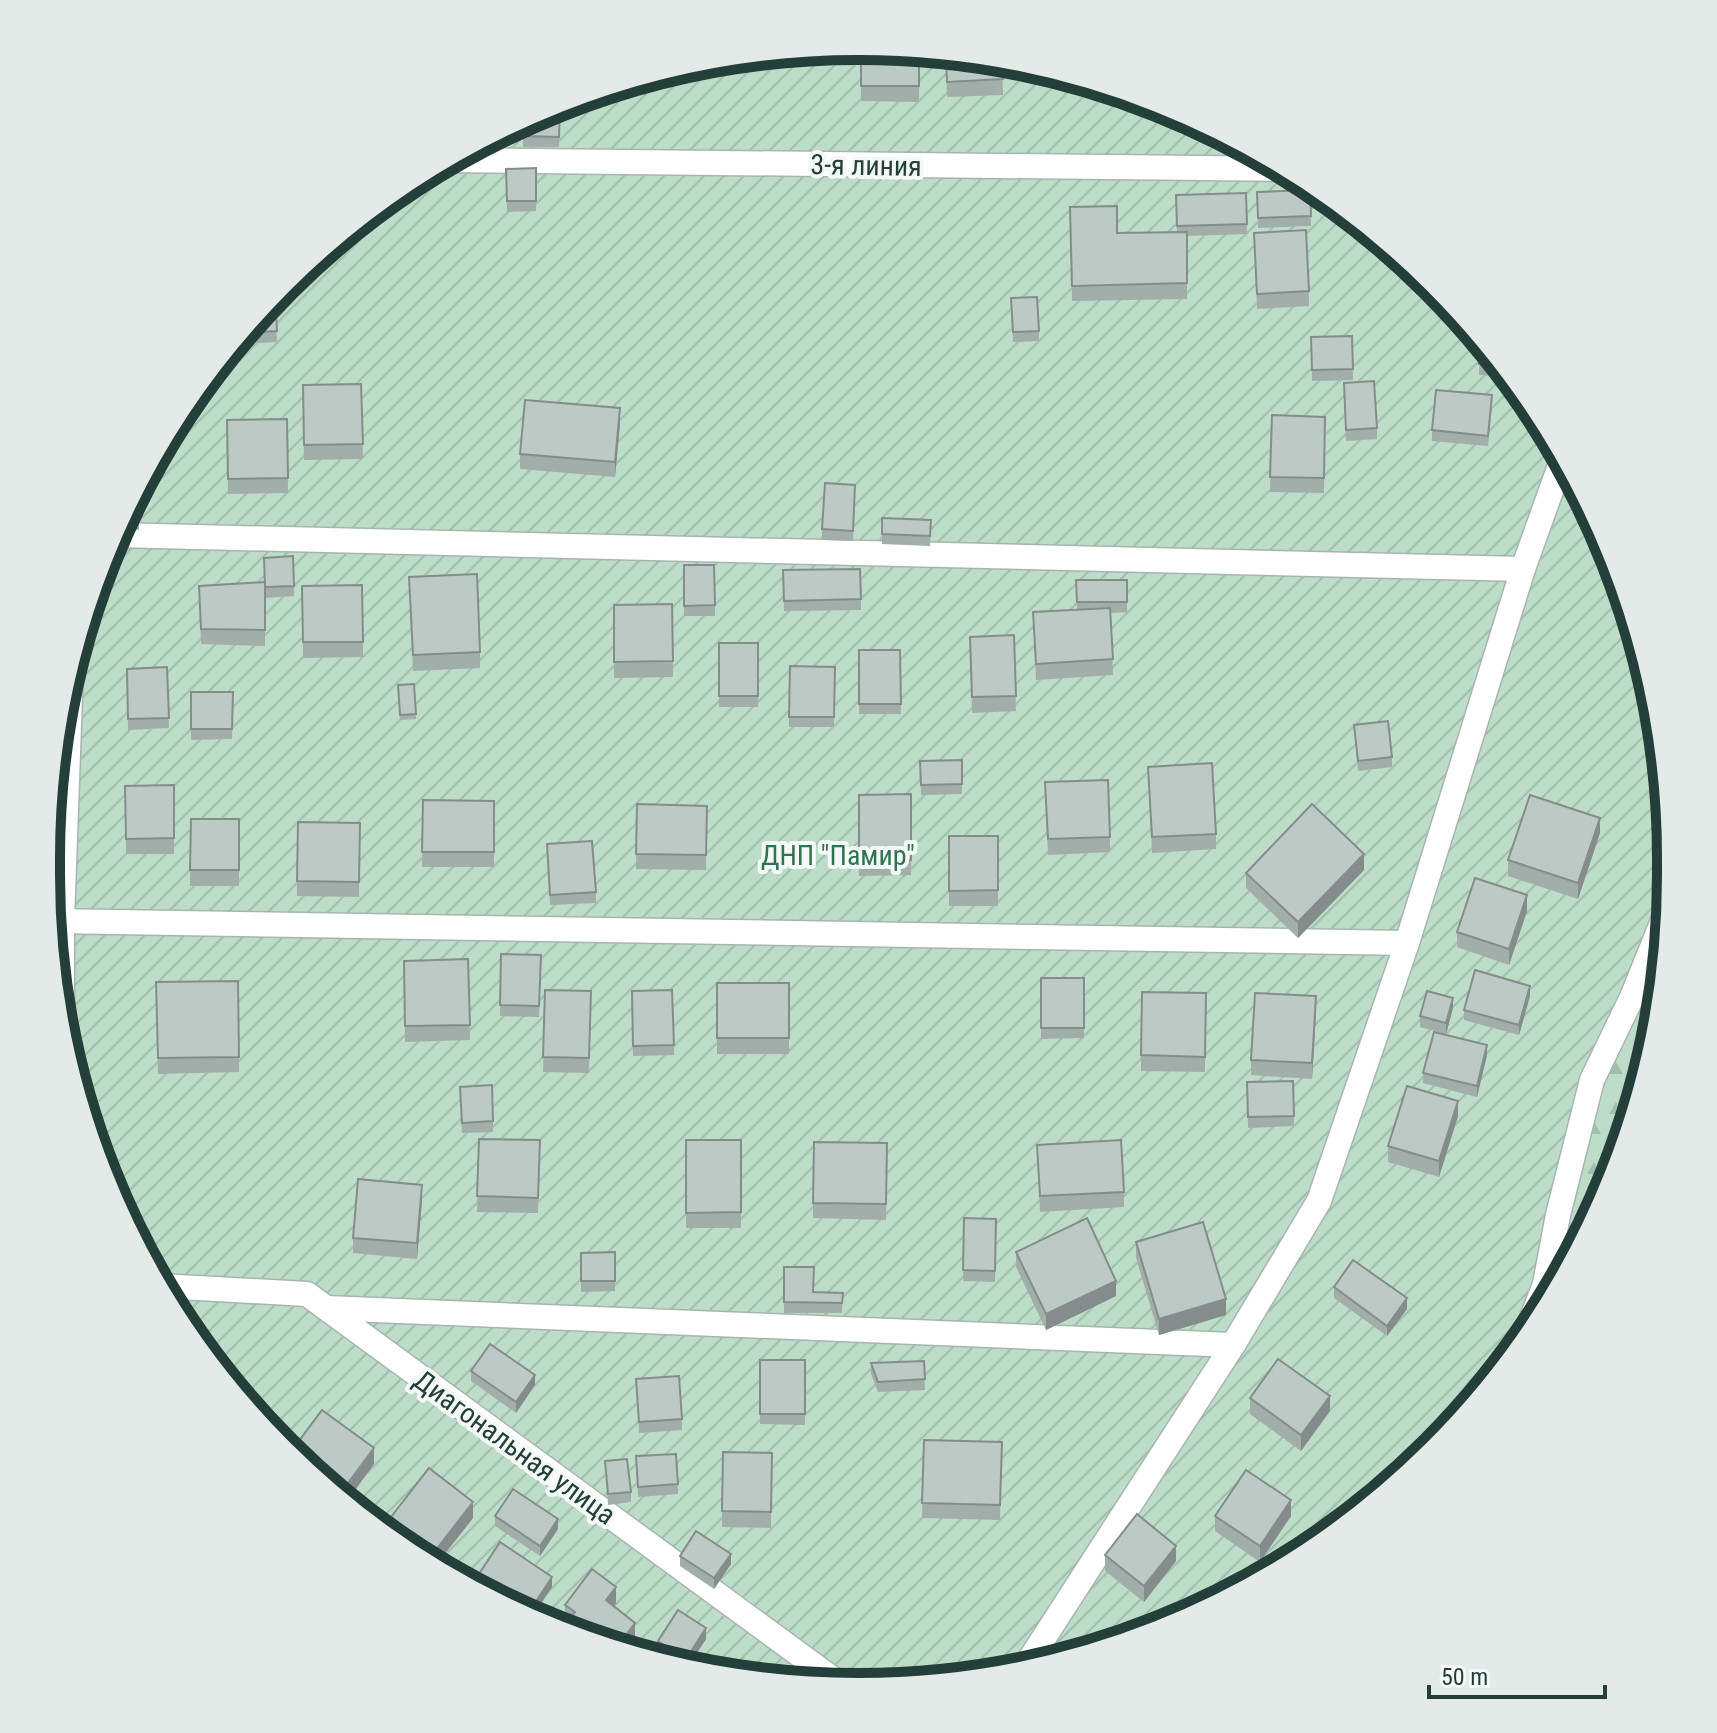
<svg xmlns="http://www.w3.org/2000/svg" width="1717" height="1733" font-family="'Roboto Condensed',sans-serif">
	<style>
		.forest { fill: url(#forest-firs) }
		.garden { fill: url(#garden-furrows) }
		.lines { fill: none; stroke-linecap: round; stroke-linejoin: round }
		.minor-casing { stroke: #a7b5b1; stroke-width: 27 }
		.minor { stroke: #fff; stroke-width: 24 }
		.wall { fill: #a2aeaa }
		.shaded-wall { fill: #848d8b }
		.building { fill: #bccac6; stroke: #848d8b; stroke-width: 2 }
		.labels { text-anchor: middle; stroke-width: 8; stroke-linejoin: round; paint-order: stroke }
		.street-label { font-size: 28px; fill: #243e39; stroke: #f4f9f7 }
		.park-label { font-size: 28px; fill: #2f7350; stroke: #f4f9f7 }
		.rim { fill: none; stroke: #243e39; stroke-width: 10 }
	</style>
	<defs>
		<pattern id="forest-firs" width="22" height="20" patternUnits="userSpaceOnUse" patternTransform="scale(2)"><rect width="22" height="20" fill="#bdddc9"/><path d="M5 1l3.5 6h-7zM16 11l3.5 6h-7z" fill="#a2bfad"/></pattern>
		<pattern id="garden-furrows" width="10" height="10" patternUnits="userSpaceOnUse" patternTransform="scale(2)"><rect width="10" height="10" fill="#bdddc9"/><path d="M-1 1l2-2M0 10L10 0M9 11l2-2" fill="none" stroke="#a2bfad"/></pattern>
	</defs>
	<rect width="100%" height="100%" fill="#e4edea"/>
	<polygon class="forest" points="1666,914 1655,1033 1609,1185 1534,1326 1592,1080"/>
	<polygon class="garden" points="858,46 1017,62 1169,108 1310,183 1433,284 1534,407 1609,547 1655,700 1671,859 1666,914 1592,1080 1530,1323 1417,1462 1310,1550 1170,1625 1017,1671 859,1687 700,1671 548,1625 407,1550 284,1449 183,1326 108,1186 62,1033 46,874 62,700 108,548 183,407 284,284 407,183 547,108 700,62"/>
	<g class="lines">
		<defs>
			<g id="minor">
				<polyline points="449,160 1284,169"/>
				<polyline points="115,535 1523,569"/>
				<polyline points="51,921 1407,943"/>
				<polyline points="62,1032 62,921 71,669"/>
				<polyline points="161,1286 307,1294 841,1685"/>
				<polyline points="326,1308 1233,1345"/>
				<polyline points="1417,1462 1505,1360 1530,1323 1545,1284 1558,1215 1592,1080 1632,997 1666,913"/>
				<polyline points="1023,1670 1233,1345 1319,1201 1407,943 1523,569 1562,460"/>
			</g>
		</defs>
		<use href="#minor" class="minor-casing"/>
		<use href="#minor" class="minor"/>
	</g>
	<g class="wall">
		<polygon points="861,46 919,52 919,102 861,101"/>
		<polygon points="945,55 1002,60 1003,95 947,97"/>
		<polygon points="560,107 559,147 523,147 523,121"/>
		<polygon points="536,168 536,211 507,212 506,169"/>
		<polygon points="1310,190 1311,226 1258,228 1257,192"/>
		<polygon points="1246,193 1247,234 1187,236 1187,299 1072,301 1070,207 1117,233 1177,232 1176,195"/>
		<polygon points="1254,233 1309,291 1309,306 1257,309"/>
		<polygon points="275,295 277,342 240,344 240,338"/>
		<polygon points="1011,309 1039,331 1039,341 1013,342"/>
		<polygon points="1352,336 1353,380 1312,381 1311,337"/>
		<polygon points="1480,341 1509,377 1479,375"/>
		<polygon points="361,384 363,459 304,460 303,385"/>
		<polygon points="1344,393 1377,428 1377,439 1346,441"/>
		<polygon points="1492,405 1488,446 1432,441 1432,430"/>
		<polygon points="1272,415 1325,417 1324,493 1270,492"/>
		<polygon points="287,419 288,493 228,494 227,420"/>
		<polygon points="620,424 615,477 520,469 520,454"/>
		<polygon points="855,485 853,541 822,540 822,529"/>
		<polygon points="139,490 139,530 119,527"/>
		<polygon points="882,518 931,520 930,546 882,544"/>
		<polygon points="264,558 294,586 294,596 265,598 265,646 201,644 199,586 264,582"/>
		<polygon points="684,565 714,565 715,616 684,616"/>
		<polygon points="860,569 861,610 784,611 783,570"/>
		<polygon points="409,577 480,652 480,668 413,671"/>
		<polygon points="1076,580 1127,580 1127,612 1111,613 1113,675 1036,680 1033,612 1077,610"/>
		<polygon points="362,585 363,657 303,658 302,586"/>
		<polygon points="672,604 673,677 614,678 614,605"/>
		<polygon points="1014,635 1016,711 972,713 970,637"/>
		<rect x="719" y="643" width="39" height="64"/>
		<polygon points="859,650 900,650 901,714 859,714"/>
		<polygon points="790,666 835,667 834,727 789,727"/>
		<polygon points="167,667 169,728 128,730 127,669"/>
		<polygon points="414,684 416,719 400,720 398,685"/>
		<polygon points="191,692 233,692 232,739 191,740"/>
		<polygon points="1354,725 1392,757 1392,767 1358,771"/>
		<polygon points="962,760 962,794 921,795 920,761"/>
		<polygon points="1148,767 1216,834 1216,849 1152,853"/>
		<polygon points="1045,782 1110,837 1110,852 1048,855"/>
		<polygon points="174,785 174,854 126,854 125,786"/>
		<polygon points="911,794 911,875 859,876 859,795"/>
		<polygon points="423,800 494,801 494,867 422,867"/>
		<polygon points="637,804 707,806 706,870 636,869"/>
		<polygon points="191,819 239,819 239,886 190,886"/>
		<polygon points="298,822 360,823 359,897 297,896"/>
		<polygon points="1600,833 1578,899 1508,876 1508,860"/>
		<rect x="949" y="836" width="49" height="70"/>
		<polygon points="547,844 596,892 596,903 550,905"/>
		<polygon points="1364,870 1298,938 1246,888 1246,873"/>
		<polygon points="1527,911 1509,965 1457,947 1457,932"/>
		<polygon points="501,954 541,955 539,1017 500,1016"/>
		<polygon points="468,959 470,1040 405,1042 404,961"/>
		<polygon points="1041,978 1084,978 1084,1038 1041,1039"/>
		<polygon points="238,981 239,1072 158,1074 156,982"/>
		<rect x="717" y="983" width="72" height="71"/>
		<polygon points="545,990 591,991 589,1073 543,1072"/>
		<polygon points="672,990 674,1055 633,1056 632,991"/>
		<polygon points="1142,992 1206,993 1205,1072 1141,1071"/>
		<polygon points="1530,996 1519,1035 1464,1020 1464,1010"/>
		<polygon points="1453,1008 1446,1034 1420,1027 1420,1016"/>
		<polygon points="1316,1012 1312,1079 1251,1075 1251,1060"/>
		<polygon points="1487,1055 1477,1097 1423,1083 1423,1073"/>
		<polygon points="1293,1081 1294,1126 1248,1128 1247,1082"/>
		<polygon points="460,1097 493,1121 493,1132 462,1133"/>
		<polygon points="1458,1116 1439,1177 1388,1162 1388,1146"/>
		<polygon points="479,1139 540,1140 538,1213 477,1212"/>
		<rect x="686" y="1140" width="55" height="88"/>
		<polygon points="814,1142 887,1143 886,1220 813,1218"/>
		<polygon points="1037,1145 1124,1192 1124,1207 1040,1212"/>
		<polygon points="422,1201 417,1259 353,1253 353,1238"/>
		<polygon points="964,1218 996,1219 995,1282 963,1281"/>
		<polygon points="1136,1242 1226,1315 1159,1335 1136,1258"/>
		<polygon points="615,1252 615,1291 581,1292 581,1253"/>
		<polygon points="1016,1252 1116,1296 1046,1330 1016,1267"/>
		<polygon points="784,1267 813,1292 843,1293 842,1313 784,1313"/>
		<polygon points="1334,1287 1407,1309 1387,1336 1334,1298"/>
		<polygon points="760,1360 805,1360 805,1425 760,1424"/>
		<polygon points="924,1361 925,1390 878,1392 871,1374 871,1363"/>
		<polygon points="471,1371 535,1385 516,1413 471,1381"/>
		<polygon points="636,1379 682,1419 682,1430 639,1433"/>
		<polygon points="1250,1398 1330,1411 1301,1451 1250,1414"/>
		<polygon points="924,1440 1002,1442 1000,1520 922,1518"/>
		<polygon points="723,1452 772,1453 771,1528 722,1527"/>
		<polygon points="290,1453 374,1464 347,1501"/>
		<polygon points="636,1456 678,1484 678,1494 638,1497"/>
		<polygon points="605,1461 631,1492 631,1502 608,1505"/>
		<polygon points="495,1516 558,1529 540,1556 495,1526"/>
		<polygon points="1215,1516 1291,1516 1260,1562 1215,1531"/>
		<polygon points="391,1517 473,1518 436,1565 428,1561 391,1532"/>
		<polygon points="1105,1555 1176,1561 1144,1602 1105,1571"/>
		<polygon points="680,1556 731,1564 714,1589 680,1566"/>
		<polygon points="479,1574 552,1587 532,1617 509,1605 479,1584"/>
		<polygon points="616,1603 613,1606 635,1638 627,1649 567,1631 567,1622 565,1620 565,1605"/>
		<polygon points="706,1639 687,1668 680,1665 658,1652 658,1641"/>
	</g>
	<g class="shaded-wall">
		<polygon points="620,408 620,424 615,477 615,462"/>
		<polygon points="1600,818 1600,833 1578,899 1578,883"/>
		<polygon points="1364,854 1364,870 1298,938 1298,922"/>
		<polygon points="1527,895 1527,911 1509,965 1509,949"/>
		<polygon points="1530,986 1530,996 1519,1035 1519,1025"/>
		<polygon points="1316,996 1316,1012 1312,1079 1312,1063"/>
		<polygon points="1453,998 1453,1008 1446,1034 1446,1023"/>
		<polygon points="1487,1045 1487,1055 1477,1097 1477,1086"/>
		<polygon points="1458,1101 1458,1116 1439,1177 1439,1161"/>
		<polygon points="422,1185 422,1201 417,1259 417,1243"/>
		<polygon points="1116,1281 1116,1296 1046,1330 1046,1314"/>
		<polygon points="1407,1298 1407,1309 1387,1336 1387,1326"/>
		<polygon points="1226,1299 1226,1315 1159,1335 1159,1319"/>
		<polygon points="535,1375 535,1385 516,1413 516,1402"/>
		<polygon points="1330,1396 1330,1411 1301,1451 1301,1435"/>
		<polygon points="374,1448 374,1464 347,1501 342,1497 342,1491"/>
		<polygon points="1291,1500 1291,1516 1260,1562 1260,1546"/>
		<polygon points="473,1502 473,1518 436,1565 435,1565 435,1551"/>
		<polygon points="558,1519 558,1529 540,1556 540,1546"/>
		<polygon points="1176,1546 1176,1561 1144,1602 1144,1586"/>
		<polygon points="731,1554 731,1564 714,1589 714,1578"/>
		<polygon points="552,1577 552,1587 532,1617 531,1616 531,1609"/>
		<polygon points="616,1587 616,1603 606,1616 606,1600"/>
		<polygon points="635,1623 635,1638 627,1649 619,1647 619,1644"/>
		<polygon points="706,1628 706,1639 687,1668 686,1667 686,1659"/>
		<polygon points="606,1634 606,1643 600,1641"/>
	</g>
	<g class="building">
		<polygon points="861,46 919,52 919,86 861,86"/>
		<polygon points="946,55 1002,60 1003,79 947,82"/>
		<polygon points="551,107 560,107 559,137 523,136 523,121"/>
		<polygon points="536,168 536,201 507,201 506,169"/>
		<polygon points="1310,190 1311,216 1258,218 1257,192"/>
		<polygon points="1246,193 1247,224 1177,226 1176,195"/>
		<polygon points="1117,206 1117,233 1187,232 1187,283 1072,286 1070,207"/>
		<polygon points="1306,230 1309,291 1257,294 1254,233"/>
		<polygon points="275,295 277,331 244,333"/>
		<polygon points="1037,297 1039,331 1013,332 1011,298"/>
		<polygon points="1352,336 1353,369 1312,370 1311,337"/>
		<polygon points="1480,341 1500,366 1479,364"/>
		<polygon points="1374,381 1377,428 1346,430 1344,383"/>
		<polygon points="361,384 363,444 304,445 303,385"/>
		<polygon points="1436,390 1492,395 1488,436 1432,430"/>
		<polygon points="525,400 620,408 615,462 520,454"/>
		<polygon points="1272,415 1325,417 1324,478 1270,477"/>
		<polygon points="287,419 288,478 228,479 227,420"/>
		<polygon points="825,483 855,485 853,531 822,529"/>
		<polygon points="139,490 139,519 124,517"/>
		<polygon points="882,518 931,520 930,536 882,534"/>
		<polygon points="293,556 294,586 265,587 264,558"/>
		<polygon points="684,565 714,565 715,605 684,606"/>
		<polygon points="860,569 861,599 784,601 783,570"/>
		<polygon points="477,574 480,652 413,655 409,577"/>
		<polygon points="1076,580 1127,580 1127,602 1077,602"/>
		<polygon points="265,582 265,630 201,629 199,586"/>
		<polygon points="362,585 363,642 303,642 302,586"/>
		<polygon points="672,604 673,661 614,662 614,605"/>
		<polygon points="1110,608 1113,659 1036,664 1033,612"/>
		<polygon points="1014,635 1016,696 972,697 970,637"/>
		<rect x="719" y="643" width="39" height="53"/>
		<polygon points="859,650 900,650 901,704 859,704"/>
		<polygon points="790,666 835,667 834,717 789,717"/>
		<polygon points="167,667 169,718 128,719 127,669"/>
		<polygon points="414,684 416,714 400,715 398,685"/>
		<polygon points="191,692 233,692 232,729 191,729"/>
		<polygon points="1388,721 1392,757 1358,761 1354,725"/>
		<polygon points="962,760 962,784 921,785 920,761"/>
		<polygon points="1212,763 1216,834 1152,837 1148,767"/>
		<polygon points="1108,780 1110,837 1048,839 1045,782"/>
		<polygon points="174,785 174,838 126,839 125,786"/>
		<polygon points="911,794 911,860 859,861 859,795"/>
		<polygon points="1530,795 1600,818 1578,883 1508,860"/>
		<polygon points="423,800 494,801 494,852 422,852"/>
		<polygon points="637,804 707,806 706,855 636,854"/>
		<polygon points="1312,804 1364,854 1298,922 1246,873"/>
		<polygon points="191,819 239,819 239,870 190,870"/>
		<polygon points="298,822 360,823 359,882 297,881"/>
		<polygon points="949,836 998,836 998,890 949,891"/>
		<polygon points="592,841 596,892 550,895 547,844"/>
		<polygon points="1475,878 1527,895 1509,949 1457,932"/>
		<polygon points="501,954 541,955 539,1006 500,1005"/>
		<polygon points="468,959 470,1025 405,1026 404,961"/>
		<polygon points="1475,970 1530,986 1519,1025 1464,1010"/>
		<rect x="1041" y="978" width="43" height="50"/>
		<polygon points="238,981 239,1057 158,1058 156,982"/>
		<rect x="717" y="983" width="72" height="55"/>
		<polygon points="545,990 591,991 589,1058 543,1057"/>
		<polygon points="672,990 674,1045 633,1046 632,991"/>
		<polygon points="1427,991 1453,998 1446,1023 1420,1016"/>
		<polygon points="1142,992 1206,993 1205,1057 1141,1055"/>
		<polygon points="1255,993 1316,996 1312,1063 1251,1060"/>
		<polygon points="1434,1032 1487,1045 1477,1086 1423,1073"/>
		<polygon points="1293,1081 1294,1116 1248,1117 1247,1082"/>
		<polygon points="492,1085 493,1121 462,1123 460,1087"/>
		<polygon points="1407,1086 1458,1101 1439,1161 1388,1146"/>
		<polygon points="479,1139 540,1140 538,1198 477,1196"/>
		<polygon points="686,1140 741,1140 741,1212 686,1213"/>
		<polygon points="1121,1140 1124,1192 1040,1196 1037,1145"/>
		<polygon points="814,1142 887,1143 886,1204 813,1203"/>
		<polygon points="358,1179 422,1185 417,1243 353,1238"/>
		<polygon points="964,1218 996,1219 995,1271 963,1270"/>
		<polygon points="1087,1218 1116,1281 1046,1314 1016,1252"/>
		<polygon points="1203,1222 1226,1299 1159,1319 1136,1242"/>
		<polygon points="615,1252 615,1281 581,1281 581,1253"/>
		<polygon points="1353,1260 1407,1298 1387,1326 1334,1287"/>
		<polygon points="784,1267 814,1267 813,1292 843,1293 842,1303 784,1302"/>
		<polygon points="490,1344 535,1375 516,1402 471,1371"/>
		<polygon points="1278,1359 1330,1396 1301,1435 1250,1398"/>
		<rect x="760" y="1360" width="45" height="54"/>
		<polygon points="924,1361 925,1379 878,1382 871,1363"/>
		<polygon points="679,1376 682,1419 639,1422 636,1379"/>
		<polygon points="322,1410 374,1448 342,1491 290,1453"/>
		<polygon points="924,1440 1002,1442 1000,1505 922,1503"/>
		<polygon points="723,1452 772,1453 771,1512 722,1511"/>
		<polygon points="676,1454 678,1484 638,1487 636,1456"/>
		<polygon points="627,1459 631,1492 608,1494 605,1461"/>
		<polygon points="429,1468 473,1502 435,1551 391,1517"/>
		<polygon points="1246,1470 1291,1500 1260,1546 1215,1516"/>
		<polygon points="513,1489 558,1519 540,1546 495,1516"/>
		<polygon points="1137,1514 1176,1546 1144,1586 1105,1555"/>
		<polygon points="696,1531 731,1554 714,1578 680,1556"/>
		<polygon points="500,1542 552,1577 531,1609 479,1574"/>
		<polygon points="592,1569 616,1587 606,1600 635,1623 619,1644 606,1634 600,1641 583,1636 567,1623 575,1612 565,1605"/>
		<polygon points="678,1610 706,1628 686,1659 658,1641"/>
	</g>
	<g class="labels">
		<g class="street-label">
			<text transform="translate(866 165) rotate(1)" y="10">3-я линия</text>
			<text transform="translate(515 1447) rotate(36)" y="10">Диагональная улица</text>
		</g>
		<g class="park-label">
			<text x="838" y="865">ДНП "Памир"</text>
		</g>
	</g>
	<path d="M0 0H1717V1733H0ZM858 60H859A798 798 0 0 1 1657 858V875A798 798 0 0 1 859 1673H858A798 798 0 0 1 60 875V858A798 798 0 0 1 858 60Z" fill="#e3eae8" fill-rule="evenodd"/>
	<path class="rim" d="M858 60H859A798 798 0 0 1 1657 858V875A798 798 0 0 1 859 1673H858A798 798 0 0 1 60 875V858A798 798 0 0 1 858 60Z"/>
	<path d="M1429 1685v12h176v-12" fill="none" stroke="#243e39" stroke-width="4"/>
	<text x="1441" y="1685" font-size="24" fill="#243e39" stroke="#f4f9f7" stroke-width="6" paint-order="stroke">50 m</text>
</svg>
